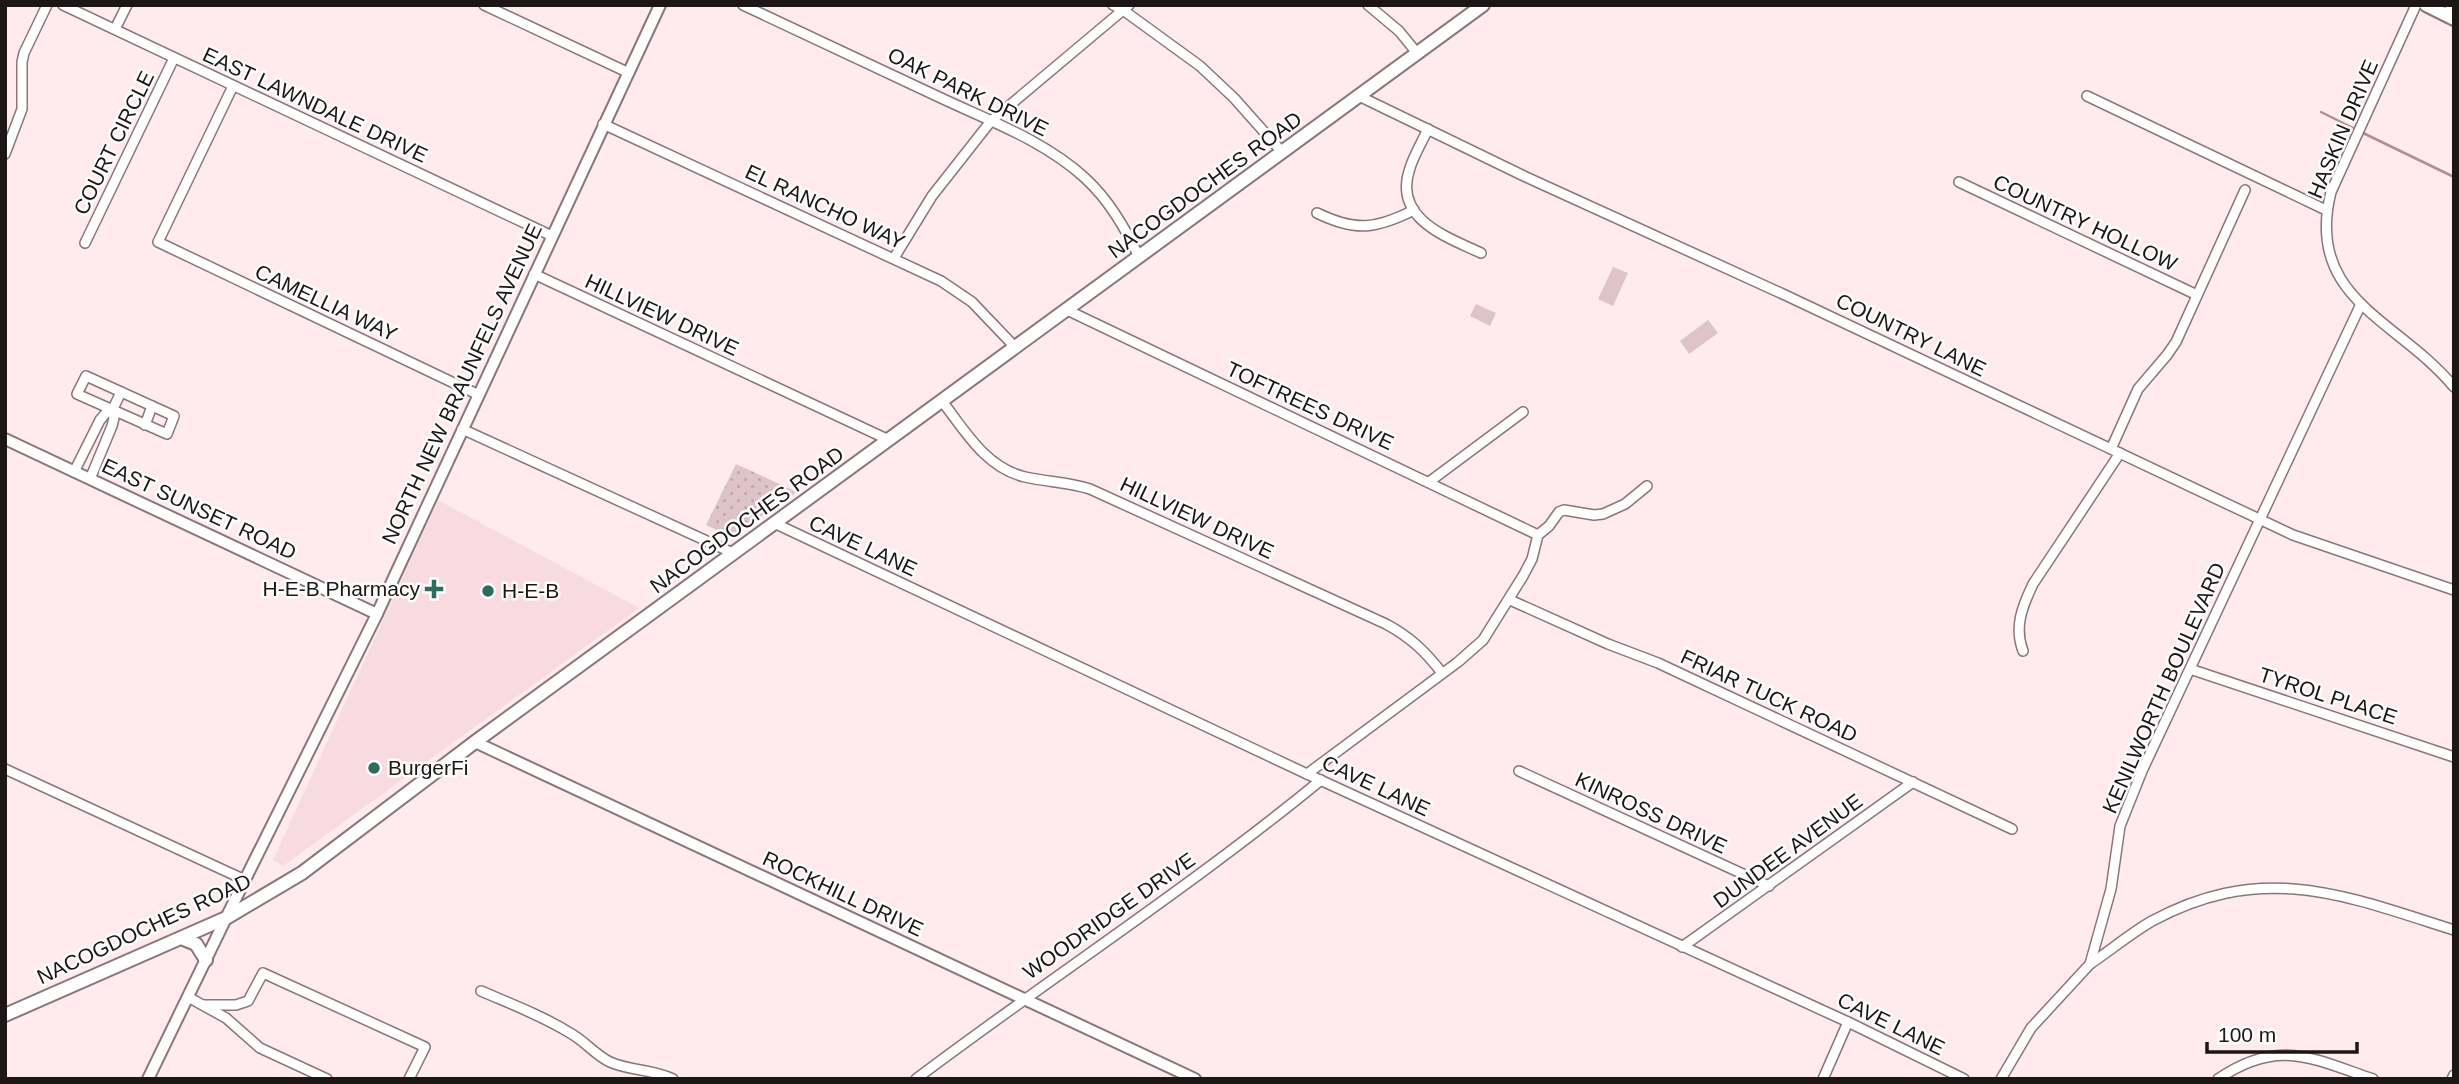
<svg xmlns="http://www.w3.org/2000/svg" width="2459" height="1084" font-family="Helvetica,sans-serif">
	<style>
		.built { fill: #f8dbe0 }
		.green { fill: #dec4c8 }
		.park { fill: url(#park-dots) }
		.lines { fill: none; stroke-linecap: round; stroke-linejoin: round }
		.stream { stroke: #b28c93; stroke-width: 2.5 }
		.minor-casing { stroke: #89777a; stroke-width: 12 }
		.tertiary-casing { stroke: #89777a; stroke-width: 14 }
		.secondary-casing { stroke: #89777a; stroke-width: 16 }
		.motorway-casing { stroke: #89777a; stroke-width: 19 }
		.minor { stroke: #fff; stroke-width: 9 }
		.tertiary { stroke: #fff; stroke-width: 10 }
		.secondary { stroke: #fff; stroke-width: 12 }
		.motorway { stroke: #fff; stroke-width: 16 }
		.poi-dot { fill: #2c6e5d; stroke: #fdfdfd; stroke-width: 2.5 }
		.labels { text-anchor: middle; stroke-width: 5; stroke-linejoin: round; paint-order: stroke }
		.street-label { font-size: 21px; fill: #1d1617; stroke: #fdfdfd }
		.poi-label { font-size: 21px; fill: #1d1617; stroke: #fdfdfd; text-anchor: start }
	</style>
	<defs>
		<pattern id="park-dots" width="8" height="8" patternUnits="userSpaceOnUse" patternTransform="scale(1.75)"><rect width="8" height="8" fill="#dec4c8"/><path d="M2 2h.1M6 6h.1" fill="none" stroke="#bea8ab" stroke-width="1.8" stroke-linecap="round"/></pattern>
	</defs>
	<rect width="100%" height="100%" fill="#ffeaee"/>
	<polygon class="built" points="438,500 639,608 283,866 273,860"/>
	<g class="green">
		<polygon points="1613,267 1628,273 1613,306 1598,299"/>
		<polygon points="1476,304 1496,313 1490,326 1470,316"/>
		<polygon points="1708,320 1718,333 1689,354 1680,341"/>
	</g>
	<polygon class="park" points="736,464 797,492 732,537 706,525"/>
	<g class="lines">
		<g class="stream">
			<polyline points="2321,112 2355,129"/>
			<polyline points="2361,132 2454,177"/>
		</g>
		<defs>
			<g id="minor">
				<polyline points="63,5 552,236"/>
				<polyline points="484,5 627,72"/>
				<path d="M743,5C809,36 875,67 941,98C990,121 1045,141 1085,178C1109,200 1125,228 1139,257"/>
				<polyline points="1113,5 1123,10 1200,66 1234,98 1282,152"/>
				<polyline points="1368,5 1399,31 1417,53"/>
				<path d="M2416,5L2331,192C2304,299 2399,320 2454,387"/>
				<polyline points="115,29 127,5"/>
				<polyline points="233,86 158,242 479,395"/>
				<polyline points="1359,96 1526,177 1785,295 2293,535 2454,590"/>
				<polyline points="2087,96 2326,210"/>
				<polyline points="603,124 941,281 972,302 1015,347"/>
				<path d="M1428,129C1422,142 1414,155 1410,168C1392,219 1447,237 1481,253"/>
				<polyline points="5,154 22,109 22,62 24,53 47,5"/>
				<polyline points="1959,182 2197,295"/>
				<path d="M1317,213C1356,232 1376,229 1414,210"/>
				<polyline points="85,243 174,58"/>
				<polyline points="894,258 932,196 991,121 1129,5"/>
				<polyline points="534,274 889,440"/>
				<polyline points="1067,310 1538,535"/>
				<polygon points="86,376 174,416 167,434 77,394"/>
				<path d="M942,401C965,431 986,468 1025,477C1047,482 1069,482 1090,489L1386,624C1410,637 1425,651 1442,673"/>
				<polyline points="145,425 152,406"/>
				<polyline points="462,429 733,553"/>
				<polyline points="2111,449 2138,389 2167,355 2176,342 2245,190"/>
				<polyline points="74,472 100,420 106,413 112,411"/>
				<polyline points="90,479 112,426 114,418 112,411 121,392"/>
				<polyline points="1429,482 1523,412"/>
				<polyline points="774,523 1307,774 1848,1022 1964,1079"/>
				<polyline points="1538,535 1549,526 1559,512 1564,510 1594,515 1603,514 1625,504 1647,486"/>
				<polyline points="1510,600 1608,644 1658,663 2012,829"/>
				<path d="M2023,651C2014,627 2022,607 2033,584L2120,453"/>
				<polyline points="2190,669 2454,757"/>
				<polyline points="5,769 245,880"/>
				<polyline points="1519,771 1769,886"/>
				<polyline points="1307,774 1458,662 1483,640 1523,576 1532,559 1538,535"/>
				<polyline points="1682,947 1913,782"/>
				<path d="M2090,964C2111,950 2131,933 2152,921C2263,861 2344,895 2454,930"/>
				<path d="M481,991C511,1004 543,1016 570,1033C585,1041 595,1055 610,1062C630,1071 652,1069 673,1079"/>
				<polyline points="188,997 226,1018 260,1048 327,1079"/>
				<polyline points="204,1005 236,1005 248,1001 263,973 425,1047 409,1079"/>
				<path d="M916,1079C1050,978 1192,886 1321,780"/>
				<polyline points="1823,1079 1848,1022"/>
				<polyline points="2001,1079 2031,1028 2090,964 2111,889 2120,826 2142,771 2361,304"/>
				<path d="M2218,1079C2278,1038 2311,1058 2373,1079"/>
				<polyline points="2452,1079 2454,1075"/>
			</g>
			<g id="tertiary">
				<polyline points="5,439 377,614"/>
				<polyline points="475,742 1195,1079"/>
				<polyline points="148,1079 226,918 377,614 660,5"/>
			</g>
			<g id="secondary">
				<polyline points="2426,5 2454,19"/>
				<polyline points="181,938 196,944 206,960"/>
				<polyline points="5,1015 226,918 302,873 475,742 1483,5"/>
			</g>
			<polyline id="motorway" points="2453,5 2454,6"/>
		</defs>
		<use href="#minor" class="minor-casing"/>
		<use href="#tertiary" class="tertiary-casing"/>
		<use href="#secondary" class="secondary-casing"/>
		<use href="#motorway" class="motorway-casing"/>
		<use href="#minor" class="minor"/>
		<use href="#tertiary" class="tertiary"/>
		<use href="#secondary" class="secondary"/>
		<use href="#motorway" class="motorway"/>
	</g>
	<g class="poi-dot">
		<path d="M430.5 578.5h7v7h7v7h-7v7h-7v-7h-7v-7h7z"/>
		<circle cx="488" cy="591" r="7"/>
		<circle cx="374" cy="768" r="7"/>
	</g>
	<g class="labels">
		<g class="street-label">
			<text transform="translate(968 92) rotate(26)" y="7">OAK PARK DRIVE</text>
			<text transform="translate(315 105) rotate(25)" y="7">EAST LAWNDALE DRIVE</text>
			<text transform="translate(2343 129) rotate(-67)" y="7">HASKIN DRIVE</text>
			<text transform="translate(114 143) rotate(-64)" y="7">COURT CIRCLE</text>
			<text transform="translate(1205 185) rotate(-36)" y="7">NACOGDOCHES ROAD</text>
			<text transform="translate(825 207) rotate(25)" y="7">EL RANCHO WAY</text>
			<text transform="translate(2085 223) rotate(25)" y="7">COUNTRY HOLLOW</text>
			<text transform="translate(326 303) rotate(25)" y="7">CAMELLIA WAY</text>
			<text transform="translate(662 315) rotate(25)" y="7">HILLVIEW DRIVE</text>
			<text transform="translate(1911 335) rotate(26)" y="7">COUNTRY LANE</text>
			<text transform="translate(462 384) rotate(-65)" y="7">NORTH NEW BRAUNFELS AVENUE</text>
			<text transform="translate(1310 406) rotate(25)" y="7">TOFTREES DRIVE</text>
			<text transform="translate(199 509) rotate(25)" y="7">EAST SUNSET ROAD</text>
			<text transform="translate(1197 518) rotate(25)" y="7">HILLVIEW DRIVE</text>
			<text transform="translate(747 520) rotate(-36)" y="7">NACOGDOCHES ROAD</text>
			<text transform="translate(863 546) rotate(25)" y="7">CAVE LANE</text>
			<text transform="translate(2164 688) rotate(-66)" y="7">KENILWORTH BOULEVARD</text>
			<text transform="translate(1769 696) rotate(25)" y="7">FRIAR TUCK ROAD</text>
			<text transform="translate(2328 696) rotate(18)" y="7">TYROL PLACE</text>
			<text transform="translate(1376 786) rotate(25)" y="7">CAVE LANE</text>
			<text transform="translate(1651 813) rotate(25)" y="7">KINROSS DRIVE</text>
			<text transform="translate(1788 851) rotate(-36)" y="7">DUNDEE AVENUE</text>
			<text transform="translate(843 894) rotate(25)" y="7">ROCKHILL DRIVE</text>
			<text transform="translate(1109 916) rotate(-35)" y="7">WOODRIDGE DRIVE</text>
			<text transform="translate(144 929) rotate(-25)" y="7">NACOGDOCHES ROAD</text>
			<text transform="translate(1891 1024) rotate(26)" y="7">CAVE LANE</text>
		</g>
		<g class="poi-label">
			<text x="420" y="596" text-anchor="end">H-E-B Pharmacy</text>
			<text x="502" y="598">H-E-B</text>
			<text x="388" y="775">BurgerFi</text>
		</g>
	</g>
	<rect width="2459" height="1084" fill="none" stroke="#1d1617" stroke-width="14"/>
	<path d="M2207 1042v10h150v-10" fill="none" stroke="#1d1617" stroke-width="3.5"/>
	<text x="2218" y="1042" font-size="21" fill="#1d1617" stroke="#fdfdfd" stroke-width="5" paint-order="stroke">100 m</text>
</svg>
